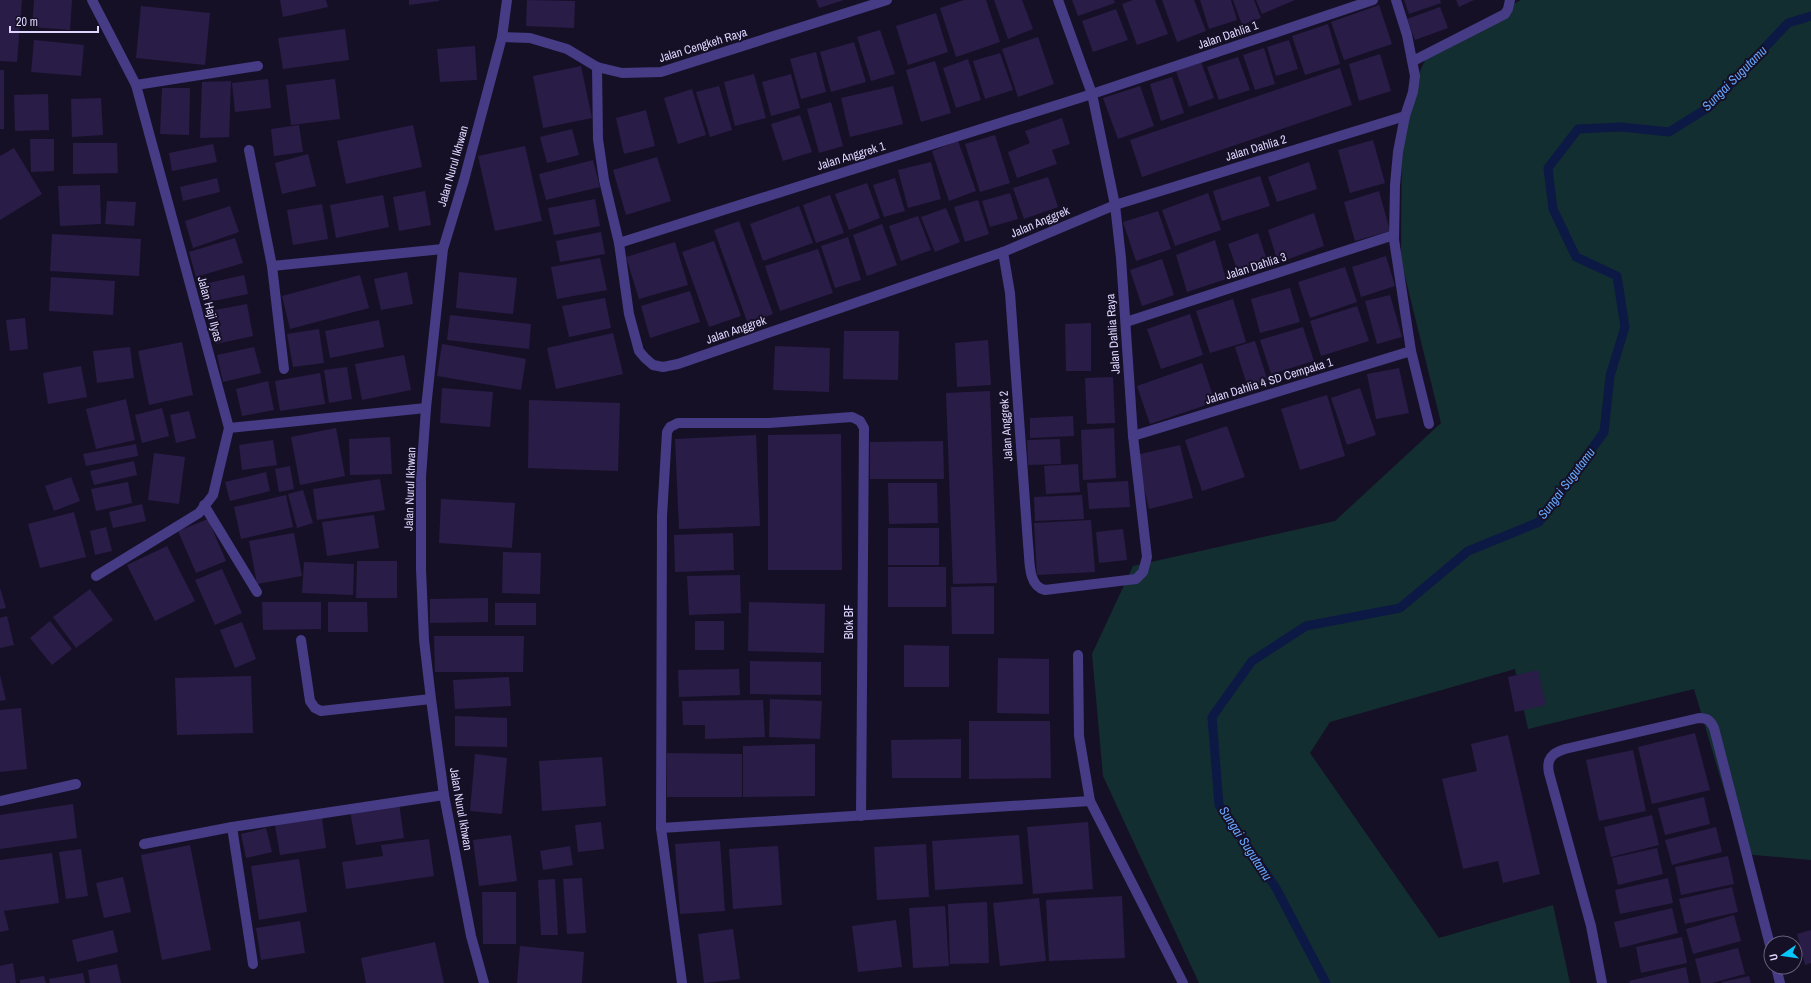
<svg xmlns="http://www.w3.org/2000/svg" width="1811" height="983" font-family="'Archivo Narrow',sans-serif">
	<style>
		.green { fill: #132e30 }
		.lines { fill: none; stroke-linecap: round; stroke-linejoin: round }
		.stream { stroke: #0b1944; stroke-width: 9 }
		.building { fill: #291c47 }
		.minor { stroke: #463b85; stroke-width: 10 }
		.labels { text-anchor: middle; stroke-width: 4; stroke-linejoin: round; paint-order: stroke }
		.street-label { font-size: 12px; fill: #dfd6fe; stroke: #161026 }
		.water-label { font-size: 13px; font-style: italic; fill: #65a6fd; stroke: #161026 }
	</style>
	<rect width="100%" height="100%" fill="#161026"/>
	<polygon class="green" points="1521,0 1811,0 1811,860 1743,854 1694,689 1528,729 1515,669 1330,722 1310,753 1439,938 1553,905 1570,983 1199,983 1103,776 1092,654 1133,566 1335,521 1441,423 1401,260 1402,109 1431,48"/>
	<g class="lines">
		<polyline class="stream" points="1326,983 1276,888 1219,805 1212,717 1252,661 1306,626 1400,608 1468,551 1539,522 1604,432 1610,376 1625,327 1617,276 1576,257 1553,209 1548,168 1578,129 1621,127 1669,132 1709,107 1788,23 1811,16"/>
	</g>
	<g class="building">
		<polygon points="0,0 22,0 17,62 0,61"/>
		<polygon points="34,0 72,0 70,30 32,27"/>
		<polygon points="280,0 326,0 328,7 283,17"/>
		<polygon points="409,0 439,0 439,1 409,5"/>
		<polygon points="527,0 575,1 574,28 526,26"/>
		<polygon points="816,0 844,0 819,8"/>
		<polygon points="964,0 986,0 1000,42 956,57 940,8"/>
		<polygon points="994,0 1022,0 1033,29 1008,39"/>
		<polygon points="1072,0 1114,0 1115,3 1078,16"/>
		<polygon points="1133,0 1155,0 1168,34 1137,45 1122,4"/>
		<polygon points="1162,0 1194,0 1206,31 1177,42"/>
		<polygon points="1200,0 1231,0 1237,20 1209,29"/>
		<polygon points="1233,0 1254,0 1261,18 1242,25"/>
		<polygon points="1256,0 1295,0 1262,14"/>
		<polygon points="1404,0 1440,0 1441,3 1409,14"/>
		<polygon points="1456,0 1474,0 1459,7"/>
		<polygon points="1379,5 1392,44 1344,60 1331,22"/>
		<polygon points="141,6 210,13 205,65 136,58"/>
		<polygon points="1440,7 1448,28 1415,40 1407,19"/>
		<polygon points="1116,9 1128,40 1093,52 1082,21"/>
		<polygon points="936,13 948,52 908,65 896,26"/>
		<polygon points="1328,24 1340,64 1305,75 1292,36"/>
		<polygon points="345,29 349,60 283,69 278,38"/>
		<polygon points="880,30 895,74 871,81 857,37"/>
		<polygon points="1038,37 1054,84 1018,97 1002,49"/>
		<polygon points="34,40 84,45 81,76 31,72"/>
		<polygon points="1289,40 1298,69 1276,76 1267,47"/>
		<polygon points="854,42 866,82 831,92 820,52"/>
		<polygon points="475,46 477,80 440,82 437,49"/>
		<polygon points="1264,48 1275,84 1255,90 1243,55"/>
		<polygon points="816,52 826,92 801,99 790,59"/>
		<polygon points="1000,53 1013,90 985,99 973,61"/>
		<polygon points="1380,54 1391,91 1359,101 1349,64"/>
		<polygon points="1238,57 1250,90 1219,100 1207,67"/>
		<polygon points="968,59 981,100 956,108 943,68"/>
		<polygon points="935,61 951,113 921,122 906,70"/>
		<polygon points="1201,62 1214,98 1189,107 1176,71"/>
		<polygon points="581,66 592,118 543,128 533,76"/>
		<polygon points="1340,68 1352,105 1142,177 1130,140"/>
		<rect x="0" y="70" width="4" height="59"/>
		<polygon points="754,74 766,118 735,126 724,82"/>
		<polygon points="791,74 800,108 771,116 762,82"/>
		<polygon points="1172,77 1184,113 1161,121 1150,84"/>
		<polygon points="268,79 271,108 235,112 232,83"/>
		<polygon points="335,79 340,119 291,125 286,85"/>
		<polygon points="231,81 229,137 200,138 202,82"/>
		<polygon points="719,86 732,130 710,137 696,92"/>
		<polygon points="893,86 903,124 850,137 841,98"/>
		<polygon points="1140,86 1154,126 1118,139 1103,98"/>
		<polygon points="162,88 190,88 189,135 160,134"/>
		<polygon points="692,89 706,135 678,144 664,98"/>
		<polygon points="48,94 49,130 15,131 14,95"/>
		<polygon points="101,98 103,135 72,137 71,99"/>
		<polygon points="831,102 843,146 819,153 807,109"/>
		<polygon points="646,110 655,146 624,154 616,118"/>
		<polygon points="800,115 812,152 783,161 771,124"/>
		<polygon points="1062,118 1070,144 1052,150 1057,164 1017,178 1008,152 1030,143 1025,131"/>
		<polygon points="299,125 303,152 274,156 271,129"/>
		<polygon points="413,125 422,167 346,184 337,141"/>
		<polygon points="572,129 579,155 547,163 540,137"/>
		<polygon points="995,135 1010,183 980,192 965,144"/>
		<polygon points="30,139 54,139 54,171 31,172"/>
		<polygon points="1373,140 1385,183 1350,193 1338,150"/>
		<polygon points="958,141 976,191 949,201 932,151"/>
		<polygon points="73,143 117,143 118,173 73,174"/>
		<polygon points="213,144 217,162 172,171 169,153"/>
		<polygon points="525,146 542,221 495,231 478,156"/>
		<polygon points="14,148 42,194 0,220 0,156"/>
		<polygon points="308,154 316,186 282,194 275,163"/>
		<polygon points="657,157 671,201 626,215 613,170"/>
		<polygon points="593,160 600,187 546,200 539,174"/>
		<polygon points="931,162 941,199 908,208 898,170"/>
		<polygon points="1309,162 1317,189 1277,202 1268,177"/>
		<polygon points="1260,176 1270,206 1222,221 1213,191"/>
		<polygon points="1048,177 1058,207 1024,219 1013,188"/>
		<polygon points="217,178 220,192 183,201 180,187"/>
		<polygon points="895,178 905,211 884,217 873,185"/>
		<polygon points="867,183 880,218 849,230 835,194"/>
		<polygon points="100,185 101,224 60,226 58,186"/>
		<polygon points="425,191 431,225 399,231 393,197"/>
		<polygon points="1379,191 1390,231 1355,241 1344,202"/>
		<polygon points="1010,193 1018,219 990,227 982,201"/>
		<polygon points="1208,193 1221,230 1175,246 1162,210"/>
		<polygon points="383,195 389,227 336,238 330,205"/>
		<polygon points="830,195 844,233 816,243 803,205"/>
		<polygon points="595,199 600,226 554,235 548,208"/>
		<polygon points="978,200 989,234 965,242 954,207"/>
		<polygon points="107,201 136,202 134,226 105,224"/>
		<polygon points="322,204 328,239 293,245 287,210"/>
		<polygon points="230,206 239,232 193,248 185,221"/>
		<polygon points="799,206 813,243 763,261 750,224"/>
		<polygon points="946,208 960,242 935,252 921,217"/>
		<polygon points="1158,211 1171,249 1136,261 1123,222"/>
		<polygon points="1314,213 1324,246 1278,263 1268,230"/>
		<polygon points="918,216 931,250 901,261 889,226"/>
		<polygon points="739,221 773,314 748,324 714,230"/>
		<polygon points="882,224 897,265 867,276 853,235"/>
		<polygon points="601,232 605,254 560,262 556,241"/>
		<polygon points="1258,233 1268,263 1239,275 1228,244"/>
		<polygon points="52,234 141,239 139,276 50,271"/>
		<polygon points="848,237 861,280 835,288 821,246"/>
		<polygon points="235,238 243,263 196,277 189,252"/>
		<polygon points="1215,240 1226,279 1187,292 1176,255"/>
		<polygon points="714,241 741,316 709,327 682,252"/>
		<polygon points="675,242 688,285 639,299 626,257"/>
		<polygon points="818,249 833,293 780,311 765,266"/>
		<polygon points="1386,256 1395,286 1361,297 1352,267"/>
		<polygon points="600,258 607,290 557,299 551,267"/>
		<polygon points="1162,259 1174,295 1142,306 1130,270"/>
		<polygon points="1345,267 1357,302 1310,318 1298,282"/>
		<polygon points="407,272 413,304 381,310 374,279"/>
		<polygon points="459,272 517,278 513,314 456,308"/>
		<polygon points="244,275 248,294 208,302 204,284"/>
		<polygon points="360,275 369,308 290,329 282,296"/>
		<polygon points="51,277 115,281 113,315 49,311"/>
		<polygon points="1290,288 1300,322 1260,333 1251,299"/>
		<polygon points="690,291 700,322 650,338 641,306"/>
		<polygon points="1390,295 1402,337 1377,344 1365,301"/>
		<polygon points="605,298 611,328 569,337 562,306"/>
		<polygon points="1233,299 1246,342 1210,353 1196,311"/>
		<polygon points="247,304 253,336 216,344 209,311"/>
		<polygon points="1357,306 1369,341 1321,356 1310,321"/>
		<polygon points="1190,314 1203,355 1161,369 1147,329"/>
		<polygon points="450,315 531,324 529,349 447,340"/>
		<polygon points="25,318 28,349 10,351 6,320"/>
		<polygon points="379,320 384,347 330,358 325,331"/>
		<polygon points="1091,323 1091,371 1066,371 1065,324"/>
		<polygon points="1303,327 1314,361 1271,374 1260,340"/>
		<polygon points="319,329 324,363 293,367 287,334"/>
		<polygon points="844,331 899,331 898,380 843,379"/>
		<polygon points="613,333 623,374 556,389 547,348"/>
		<polygon points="988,340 991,385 957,387 955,343"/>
		<polygon points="1255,341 1268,382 1248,388 1235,347"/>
		<polygon points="182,342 193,395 149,405 138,351"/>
		<polygon points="442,344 526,359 521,390 437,376"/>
		<polygon points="775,346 830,348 829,392 773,390"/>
		<polygon points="130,347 134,378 97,383 93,351"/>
		<polygon points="254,347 261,373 223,382 217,355"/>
		<polygon points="404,355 411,390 362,400 355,364"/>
		<polygon points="1202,363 1215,402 1150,424 1137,386"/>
		<polygon points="81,366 87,397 48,404 43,373"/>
		<polygon points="347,367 352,399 329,403 324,370"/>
		<polygon points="1399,368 1409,413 1376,419 1367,374"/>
		<polygon points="320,373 325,404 280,411 275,381"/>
		<polygon points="1113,377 1115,423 1087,424 1085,378"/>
		<polygon points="268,381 274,410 242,416 236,389"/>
		<polygon points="442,388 493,392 490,427 440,423"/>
		<polygon points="1360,388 1376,435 1347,445 1331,398"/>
		<polygon points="990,391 997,583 953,584 946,393"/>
		<polygon points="1327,395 1345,456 1300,470 1281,409"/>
		<polygon points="126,399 135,440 96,449 86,409"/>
		<polygon points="529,400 620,403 618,471 528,468"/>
		<polygon points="162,408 169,436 142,443 135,415"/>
		<polygon points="189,411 196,438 176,443 170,415"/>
		<polygon points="1073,416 1074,436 1030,438 1030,418"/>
		<polygon points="1227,426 1245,477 1202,491 1185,440"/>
		<polygon points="336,428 345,476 300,485 291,437"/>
		<polygon points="1114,428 1116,478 1083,480 1081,430"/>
		<polygon points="841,434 842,570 768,570 768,435"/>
		<polygon points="756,435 760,526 679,529 675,439"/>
		<polygon points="390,437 392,474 350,475 349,439"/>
		<polygon points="1060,439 1061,464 1028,465 1027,440"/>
		<polygon points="273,440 277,465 242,470 239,445"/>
		<polygon points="943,441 944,479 870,479 870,442"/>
		<polygon points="136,444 138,456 86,466 83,454"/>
		<polygon points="1180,445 1193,498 1149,509 1136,455"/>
		<polygon points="154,453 185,457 179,504 148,500"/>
		<polygon points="134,461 137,475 94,485 90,471"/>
		<polygon points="1078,464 1080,492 1046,494 1044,466"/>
		<polygon points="290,466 294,489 279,492 275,469"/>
		<polygon points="266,472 270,491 230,501 225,482"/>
		<polygon points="71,477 80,501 54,511 45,486"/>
		<polygon points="380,479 385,510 317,520 313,489"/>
		<polygon points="1128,481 1130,507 1089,509 1087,483"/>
		<polygon points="128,482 132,503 96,511 91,489"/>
		<polygon points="888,483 937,483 938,523 889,524"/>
		<polygon points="303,490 313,523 297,528 288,494"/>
		<polygon points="286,495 293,527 241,539 234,507"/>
		<polygon points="1082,495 1084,519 1035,521 1034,497"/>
		<polygon points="441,499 515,503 512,548 439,543"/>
		<polygon points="142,504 146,521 113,528 109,512"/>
		<polygon points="74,512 86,557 40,568 28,524"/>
		<polygon points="374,515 379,548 327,556 322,522"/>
		<polygon points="208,519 226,561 196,573 178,531"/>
		<polygon points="1091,520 1095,572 1037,575 1034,523"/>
		<polygon points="106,527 112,551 95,555 90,531"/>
		<rect x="888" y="528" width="51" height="37"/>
		<polygon points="1123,529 1127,560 1099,563 1096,532"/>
		<polygon points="294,533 302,576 257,584 249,541"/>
		<polygon points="733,533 734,570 675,572 674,535"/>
		<polygon points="167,546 195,601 155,621 127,565"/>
		<polygon points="503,552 541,553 540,594 502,593"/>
		<polygon points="357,561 397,561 397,598 356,598"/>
		<polygon points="304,562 354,564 353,595 302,593"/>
		<rect x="888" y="567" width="58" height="40"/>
		<polygon points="222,569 242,613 215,625 195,580"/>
		<polygon points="740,575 741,613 689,615 687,576"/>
		<polygon points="994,586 994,634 952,634 951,587"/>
		<polygon points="0,588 6,608 0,609"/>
		<polygon points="90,589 113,620 76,648 53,617"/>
		<polygon points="488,598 488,622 430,623 430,599"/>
		<polygon points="262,602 321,602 321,629 263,630"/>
		<polygon points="328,602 367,602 368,632 328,632"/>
		<polygon points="749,602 825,604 824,653 748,651"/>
		<rect x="495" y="603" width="41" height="22"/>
		<polygon points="7,616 14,645 0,648 0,618"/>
		<polygon points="50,621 72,649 52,665 30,638"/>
		<rect x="695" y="621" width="29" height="29"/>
		<polygon points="242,622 256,659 235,668 220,630"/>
		<polygon points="434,636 524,636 523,672 435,672"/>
		<polygon points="904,645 949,646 949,687 904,687"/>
		<polygon points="998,658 1049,659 1049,714 997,713"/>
		<polygon points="750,661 821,662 821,695 750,694"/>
		<polygon points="739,669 740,695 679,697 678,670"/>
		<polygon points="1538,670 1546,705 1515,712 1508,677"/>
		<polygon points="0,675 6,700 0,701"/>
		<polygon points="251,676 253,733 177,735 175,678"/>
		<polygon points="509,677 511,706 455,709 453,680"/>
		<polygon points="770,699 822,701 820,739 769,737"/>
		<polygon points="763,700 765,737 705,739 705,725 683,725 682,701"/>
		<polygon points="21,708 27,769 0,772 0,710"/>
		<polygon points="455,716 507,718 507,747 455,746"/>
		<polygon points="969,721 1050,721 1051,778 969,779"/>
		<polygon points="1695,733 1710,790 1652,804 1638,747"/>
		<polygon points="1508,735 1540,874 1503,883 1498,861 1463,869 1442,779 1477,771 1471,744"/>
		<polygon points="961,739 961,778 892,778 891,740"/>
		<polygon points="815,744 815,796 743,797 743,746"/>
		<polygon points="1633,750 1646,811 1599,821 1586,760"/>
		<polygon points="667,753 742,754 742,797 667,797"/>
		<polygon points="475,754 507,758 502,814 470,811"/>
		<polygon points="602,757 606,806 542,811 539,761"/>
		<polygon points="1704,797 1710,824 1665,835 1658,808"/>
		<polygon points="399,803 404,838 356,845 350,811"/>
		<polygon points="73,804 77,838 0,849 0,815"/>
		<polygon points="1652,815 1659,845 1611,857 1604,827"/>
		<polygon points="322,818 326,848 280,855 275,825"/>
		<polygon points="601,822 604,849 578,852 575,825"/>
		<polygon points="1088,822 1093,889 1033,894 1027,827"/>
		<polygon points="1716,827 1722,852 1672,865 1665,840"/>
		<polygon points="266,828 272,852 246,858 241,834"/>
		<polygon points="511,835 517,881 479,886 473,840"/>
		<polygon points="1019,835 1023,884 935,890 932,841"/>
		<polygon points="429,839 434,876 346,889 342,862 383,856 381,845"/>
		<polygon points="720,841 725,911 680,914 675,844"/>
		<polygon points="926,844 929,897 877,900 874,847"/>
		<polygon points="190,845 211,950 162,960 141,855"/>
		<polygon points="570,846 573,865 543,870 540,851"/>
		<polygon points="778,846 782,905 733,909 729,849"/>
		<polygon points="1657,848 1663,874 1618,885 1612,858"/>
		<polygon points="81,849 88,896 66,899 59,852"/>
		<polygon points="52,853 59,903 4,911 9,930 0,932 0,860"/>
		<polygon points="1728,856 1734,884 1681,895 1675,867"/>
		<polygon points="299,859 307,912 259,920 251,866"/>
		<polygon points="123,877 131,912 104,918 96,883"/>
		<polygon points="582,878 586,933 567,934 563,879"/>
		<polygon points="1668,878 1673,903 1620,914 1615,890"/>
		<polygon points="555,879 558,935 541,935 538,880"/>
		<polygon points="1732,887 1738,912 1685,924 1679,899"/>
		<polygon points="482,892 516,892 516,944 483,944"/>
		<polygon points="1122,896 1125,958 1049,961 1046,900"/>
		<polygon points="1039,898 1046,961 1000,966 993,903"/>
		<polygon points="987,902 989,963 950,964 948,904"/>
		<polygon points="945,906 949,966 913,968 909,908"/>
		<polygon points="1672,908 1678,933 1620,948 1614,922"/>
		<polygon points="1734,915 1741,941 1693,954 1686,929"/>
		<polygon points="896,920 902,967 858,972 852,926"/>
		<polygon points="300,921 305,953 261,960 256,928"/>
		<polygon points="733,929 740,979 704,983 698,934"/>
		<polygon points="113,930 118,952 77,962 72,940"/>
		<polygon points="1811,930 1811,963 1805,965 1797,934"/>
		<polygon points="1682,937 1687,963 1641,973 1636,947"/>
		<polygon points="435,942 444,983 366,983 361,958"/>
		<polygon points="520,946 584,952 582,983 517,983"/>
		<polygon points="1738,948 1745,974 1712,983 1701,983 1695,959"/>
		<polygon points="13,963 16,983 0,983 0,966"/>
		<polygon points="117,964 121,983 90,983 88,970"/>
		<polygon points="1686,967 1689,983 1630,983 1629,981"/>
		<polygon points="83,973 85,983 50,983 49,979"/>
		<polygon points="44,976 46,983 20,983 20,980"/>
		<polygon points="1749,976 1751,983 1722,983 1722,982"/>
	</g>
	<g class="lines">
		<g class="minor">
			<polyline points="92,0 136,85 229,428 213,495 199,513 96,576"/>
			<polyline points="1396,0 1407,35 1415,76 1413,92 1405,116 1398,152 1395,185 1394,240 1411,351 1429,424"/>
			<polyline points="502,37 530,38 567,49 597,67 622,73 661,72 887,0"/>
			<polyline points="1413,61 1505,14 1508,9 1510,0"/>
			<polyline points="597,67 598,139 604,180 619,243 629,314 639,351 645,358 653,365 663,367 678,364 1003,252 1115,205 1405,116"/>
			<polyline points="136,85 258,66"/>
			<polyline points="249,150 272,266 284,369"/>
			<polyline points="619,243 1092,94 1373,0"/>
			<path d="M1003,252L1010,293L1028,544C1030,559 1027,586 1045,590L1136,579L1143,572L1147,557L1133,436L1121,258L1115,205L1092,94L1058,0"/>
			<polyline points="272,266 443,249"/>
			<polyline points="1126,322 1394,235"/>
			<polyline points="229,428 426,408"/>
			<polyline points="1133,436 1411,351"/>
			<polyline points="204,505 257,592"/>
			<polyline points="301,640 310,701 315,708 321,711 431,699"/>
			<polyline points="1078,655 1079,736 1090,801 1183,983"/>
			<polyline points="0,801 76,784"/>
			<polyline points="232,827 253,964"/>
			<polyline points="661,828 1090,801"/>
			<polyline points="144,844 232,827 444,795"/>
			<polyline points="1776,967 1780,983"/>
			<polyline points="484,983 471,936 444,795 431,699 424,640 421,569 421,477 426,408 443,249 464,180 502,37 507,0"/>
			<polyline points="682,983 661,828 662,516 667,432 670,427 678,423 769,423 852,417 860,421 864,428 861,816"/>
			<path d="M1602,983L1591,926L1549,773C1546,759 1552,753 1565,749L1699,718C1707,718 1710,720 1714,728L1771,949"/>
		</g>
	</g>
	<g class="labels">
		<g class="street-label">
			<text transform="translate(1228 35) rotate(-19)" y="4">Jalan Dahlia 1</text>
			<text transform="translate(703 45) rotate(-17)" y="4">Jalan Cengkeh Raya</text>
			<text transform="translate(1256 148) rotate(-17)" y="4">Jalan Dahlia 2</text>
			<text transform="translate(851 156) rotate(-17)" y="4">Jalan Anggrek 1</text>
			<text transform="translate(453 166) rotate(-74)" y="4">Jalan Nurul Ikhwan</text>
			<text transform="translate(1040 222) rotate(-23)" y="4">Jalan Anggrek</text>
			<text transform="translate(1256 266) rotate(-18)" y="4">Jalan Dahlia 3</text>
			<text transform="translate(210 309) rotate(75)" y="4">Jalan Haji Ilyas</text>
			<text transform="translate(736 330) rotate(-19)" y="4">Jalan Anggrek</text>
			<text transform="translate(1113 334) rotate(-94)" y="4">Jalan Dahlia Raya</text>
			<text transform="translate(1269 381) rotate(-17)" y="4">Jalan Dahlia 4 SD Cempaka 1</text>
			<text transform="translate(1006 426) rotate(-94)" y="4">Jalan Anggrek 2</text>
			<text transform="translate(410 489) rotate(-88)" y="4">Jalan Nurul Ikhwan</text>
			<text transform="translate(849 622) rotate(-90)" y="4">Blok BF</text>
			<text transform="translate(461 809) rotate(80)" y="4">Jalan Nurul Ikhwan</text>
		</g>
		<g class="water-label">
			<text transform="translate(1734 78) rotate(-45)" y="5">Sungai Sugutamu</text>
			<text transform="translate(1566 483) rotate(-53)" y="5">Sungai Sugutamu</text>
			<text transform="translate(1246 843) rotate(57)" y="5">Sungai Sugutamu</text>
		</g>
	</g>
	<g transform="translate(1783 955) rotate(257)"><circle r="19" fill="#161026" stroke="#665f7c"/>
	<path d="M0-3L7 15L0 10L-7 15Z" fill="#05c7fb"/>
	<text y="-6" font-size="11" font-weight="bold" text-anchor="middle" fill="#dfd6fe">U</text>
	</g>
	<path d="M10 26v6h88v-6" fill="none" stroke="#dfd6fe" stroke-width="2"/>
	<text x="16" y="26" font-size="12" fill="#dfd6fe" stroke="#161026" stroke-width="3" paint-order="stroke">20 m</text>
</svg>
